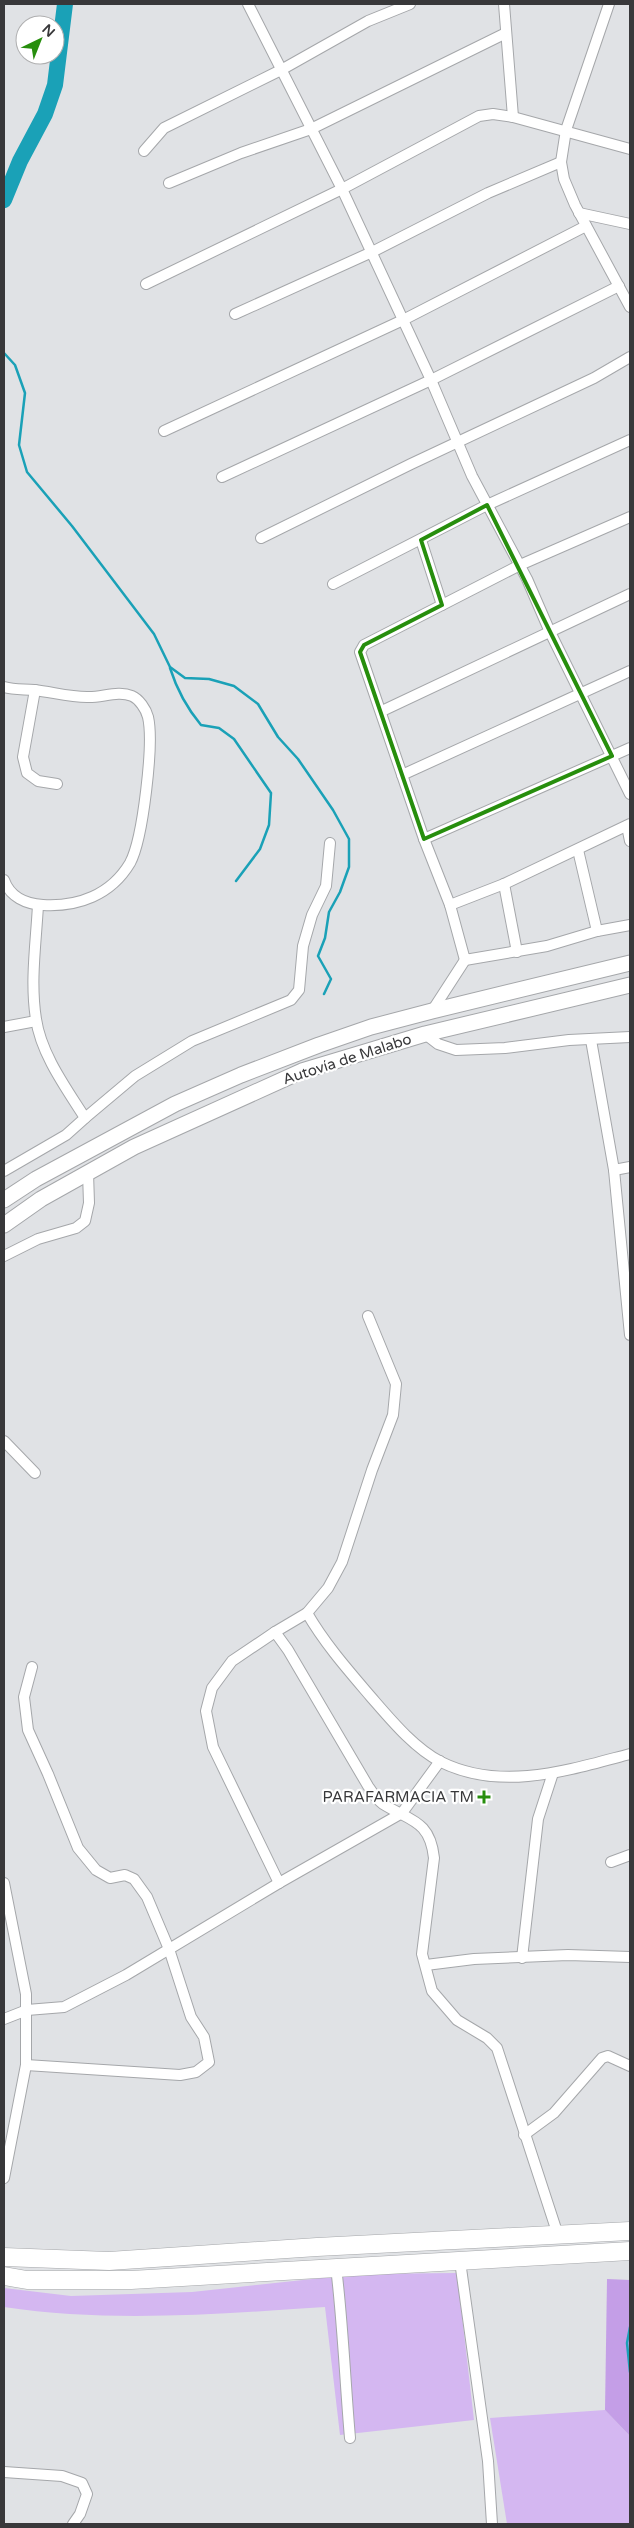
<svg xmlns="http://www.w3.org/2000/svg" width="634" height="2528" font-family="'Varela Round',sans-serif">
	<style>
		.green { fill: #d4b7f1 }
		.forest { fill: #c49ee7 }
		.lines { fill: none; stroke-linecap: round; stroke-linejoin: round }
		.stream { stroke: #1aa1b7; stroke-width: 2.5 }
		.river { stroke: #1aa1b7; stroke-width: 16 }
		.street-casing { stroke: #a5a7aa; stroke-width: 12 }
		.primary-casing { stroke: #a5a7aa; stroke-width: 17 }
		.highway-casing { stroke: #a5a7aa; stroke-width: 19 }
		.street { stroke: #fff; stroke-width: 10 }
		.primary { stroke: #fff; stroke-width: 15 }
		.highway { stroke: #fff; stroke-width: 18 }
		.marked { fill: none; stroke: #278e0d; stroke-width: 4; stroke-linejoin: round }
		.poi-dot { fill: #278e0d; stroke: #fff; stroke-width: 2 }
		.labels { text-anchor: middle; stroke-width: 4.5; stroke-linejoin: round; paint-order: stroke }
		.street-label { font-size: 15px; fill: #38383a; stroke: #fff }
		.poi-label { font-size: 15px; fill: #38383a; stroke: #fff; text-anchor: end }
	</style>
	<rect width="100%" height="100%" fill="#e0e2e5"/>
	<g class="green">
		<path d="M457,2273L474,2420L340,2435L325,2307C218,2314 110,2323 4,2307V2288L71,2296L192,2292L359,2274Z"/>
		<polygon points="605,2410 630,2436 630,2524 507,2524 490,2418"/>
	</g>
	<polygon class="forest" points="607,2279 630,2280 630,2436 605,2410"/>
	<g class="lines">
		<g class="stream">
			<polyline points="4,353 15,365 25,393 19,445 27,472 72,526 154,634 170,667 185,678 209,679 234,686 258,704 278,737 298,759 333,810 349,839 349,867 340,892 329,912 325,938 318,956 331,979 324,994"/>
			<path d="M170,668C177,690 186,707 201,725L219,728L234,739L271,793L269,825L260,849L236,881"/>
			<polyline points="630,2327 627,2343 630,2372"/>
		</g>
		<polyline class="river" points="4,200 20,161 45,114 55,85 65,4"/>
		<defs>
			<g id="street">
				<polyline points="248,4 342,189 431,380 472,476 527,579 550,632 630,794"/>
				<polyline points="504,4 513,117"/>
				<polyline points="609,4 566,130 561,162 564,179 575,205 630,307"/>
				<polyline points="144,151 164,128 281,70 368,21 410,4"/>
				<polyline points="169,183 241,153 311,129 506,33"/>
				<polyline points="579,213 630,224"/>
				<polyline points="146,284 342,189 479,116 493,114 513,117 630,149"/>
				<polyline points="235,314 372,252 488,193 561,162"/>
				<polyline points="164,431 403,320 586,226"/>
				<polyline points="222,477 431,380 619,286"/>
				<polyline points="630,517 520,565 364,645 360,652 424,839 450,905 465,960 547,946 597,931 630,925"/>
				<polyline points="261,538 411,464 594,378 630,357"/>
				<polyline points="421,540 442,605"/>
				<polyline points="333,584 487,505 630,440"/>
				<path d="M4,687C14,690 24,689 34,690C52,692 69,697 87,697C101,698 118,690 132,696C139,699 146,709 148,717C154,743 143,839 130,863C111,895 78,907 43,905C26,904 10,897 4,880"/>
				<polyline points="35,690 23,757 27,773 38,781 57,784"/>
				<polyline points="382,711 630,594"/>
				<polyline points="402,775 630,671"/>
				<polyline points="627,826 630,841"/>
				<polyline points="424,839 630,748"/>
				<polyline points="578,850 597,931"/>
				<polyline points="504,884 517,952"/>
				<polyline points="450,905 504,884 630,824"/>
				<polyline points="432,1011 465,960"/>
				<polyline points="4,1027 36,1021"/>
				<polyline points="425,1034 438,1044 456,1050 505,1048 569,1040 630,1037"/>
				<polyline points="591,1040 614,1170 630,1335"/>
				<polyline points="85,1118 135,1076 192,1041 291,1000 299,990 303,946 312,915 326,886 330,843"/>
				<polyline points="614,1170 630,1167"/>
				<path d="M4,1171L66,1135L85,1118C66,1088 41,1054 36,1019C30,982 36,943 38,905"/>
				<polyline points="4,1256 38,1239 76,1228 85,1221 89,1203 88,1173"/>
				<path d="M368,1316L396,1384L393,1415L372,1470L342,1562L328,1588L307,1613L275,1632L288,1650L368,1786C372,1792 377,1800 383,1804C410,1821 430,1820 434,1858L422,1954L432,1991L457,2020L487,2038L497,2048L558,2235"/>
				<polyline points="4,1441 35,1473"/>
				<path d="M307,1613C325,1644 348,1670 371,1697C391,1720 414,1748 441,1762C502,1792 569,1770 630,1754"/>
				<polyline points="275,1632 232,1661 212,1688 206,1711 213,1747 279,1883"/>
				<polyline points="611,1862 630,1855"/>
				<polyline points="4,1883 26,1994 26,2065 4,2178"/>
				<polyline points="522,1958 538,1819 553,1773"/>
				<polyline points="426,1965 474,1959 568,1955 630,1957"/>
				<polyline points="4,2019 27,2010 64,2007 126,1975 279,1883 402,1813 440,1761"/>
				<polyline points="26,2065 180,2075 196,2072 209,2062 204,2037 191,2017 169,1949 147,1897 134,1879 125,1875 110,1878 96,1870 78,1848 48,1774 28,1730 24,1697 32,1667"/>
				<polyline points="524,2135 554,2113 602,2058 608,2056 630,2066"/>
				<polyline points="460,2261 488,2461 492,2524"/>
				<path d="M336,2267C343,2324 345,2381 350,2438"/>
				<polyline points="4,2472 62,2476 82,2483 87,2494 80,2514 73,2524"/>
			</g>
			<g id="primary">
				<polyline points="4,1200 36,1179 175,1104 241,1075 319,1045 371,1027 432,1011 630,963"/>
				<polyline points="4,1225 41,1199 134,1147 302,1071 425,1034 630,985"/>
			</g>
			<g id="highway">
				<polyline points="4,2257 109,2261 317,2247 630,2231"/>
				<polyline points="4,2276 27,2280 131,2280 630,2251"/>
			</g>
		</defs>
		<use href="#street" class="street-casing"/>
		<use href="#primary" class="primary-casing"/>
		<use href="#highway" class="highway-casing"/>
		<use href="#street" class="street"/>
		<use href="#primary" class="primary"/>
		<use href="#highway" class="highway"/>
	</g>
	<path class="marked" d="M487,505L612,756L424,839L360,652L364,645L442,605L421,540Z"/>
	<path class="poi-dot" d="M481.5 1789.5h5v5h5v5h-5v5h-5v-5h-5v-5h5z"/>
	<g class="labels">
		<g class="street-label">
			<text transform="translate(347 1059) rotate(-18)" y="5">Autovía de Malabo</text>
		</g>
		<g class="poi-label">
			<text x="474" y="1802">PARAFARMACIA TM</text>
		</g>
	</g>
	<rect width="634" height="2528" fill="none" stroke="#38383a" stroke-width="10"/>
	<g transform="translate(40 40) rotate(43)"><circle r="24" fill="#ffffff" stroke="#afafb0"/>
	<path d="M0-4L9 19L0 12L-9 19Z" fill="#278e0d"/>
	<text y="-8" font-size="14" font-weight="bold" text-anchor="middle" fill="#38383a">N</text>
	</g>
</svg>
